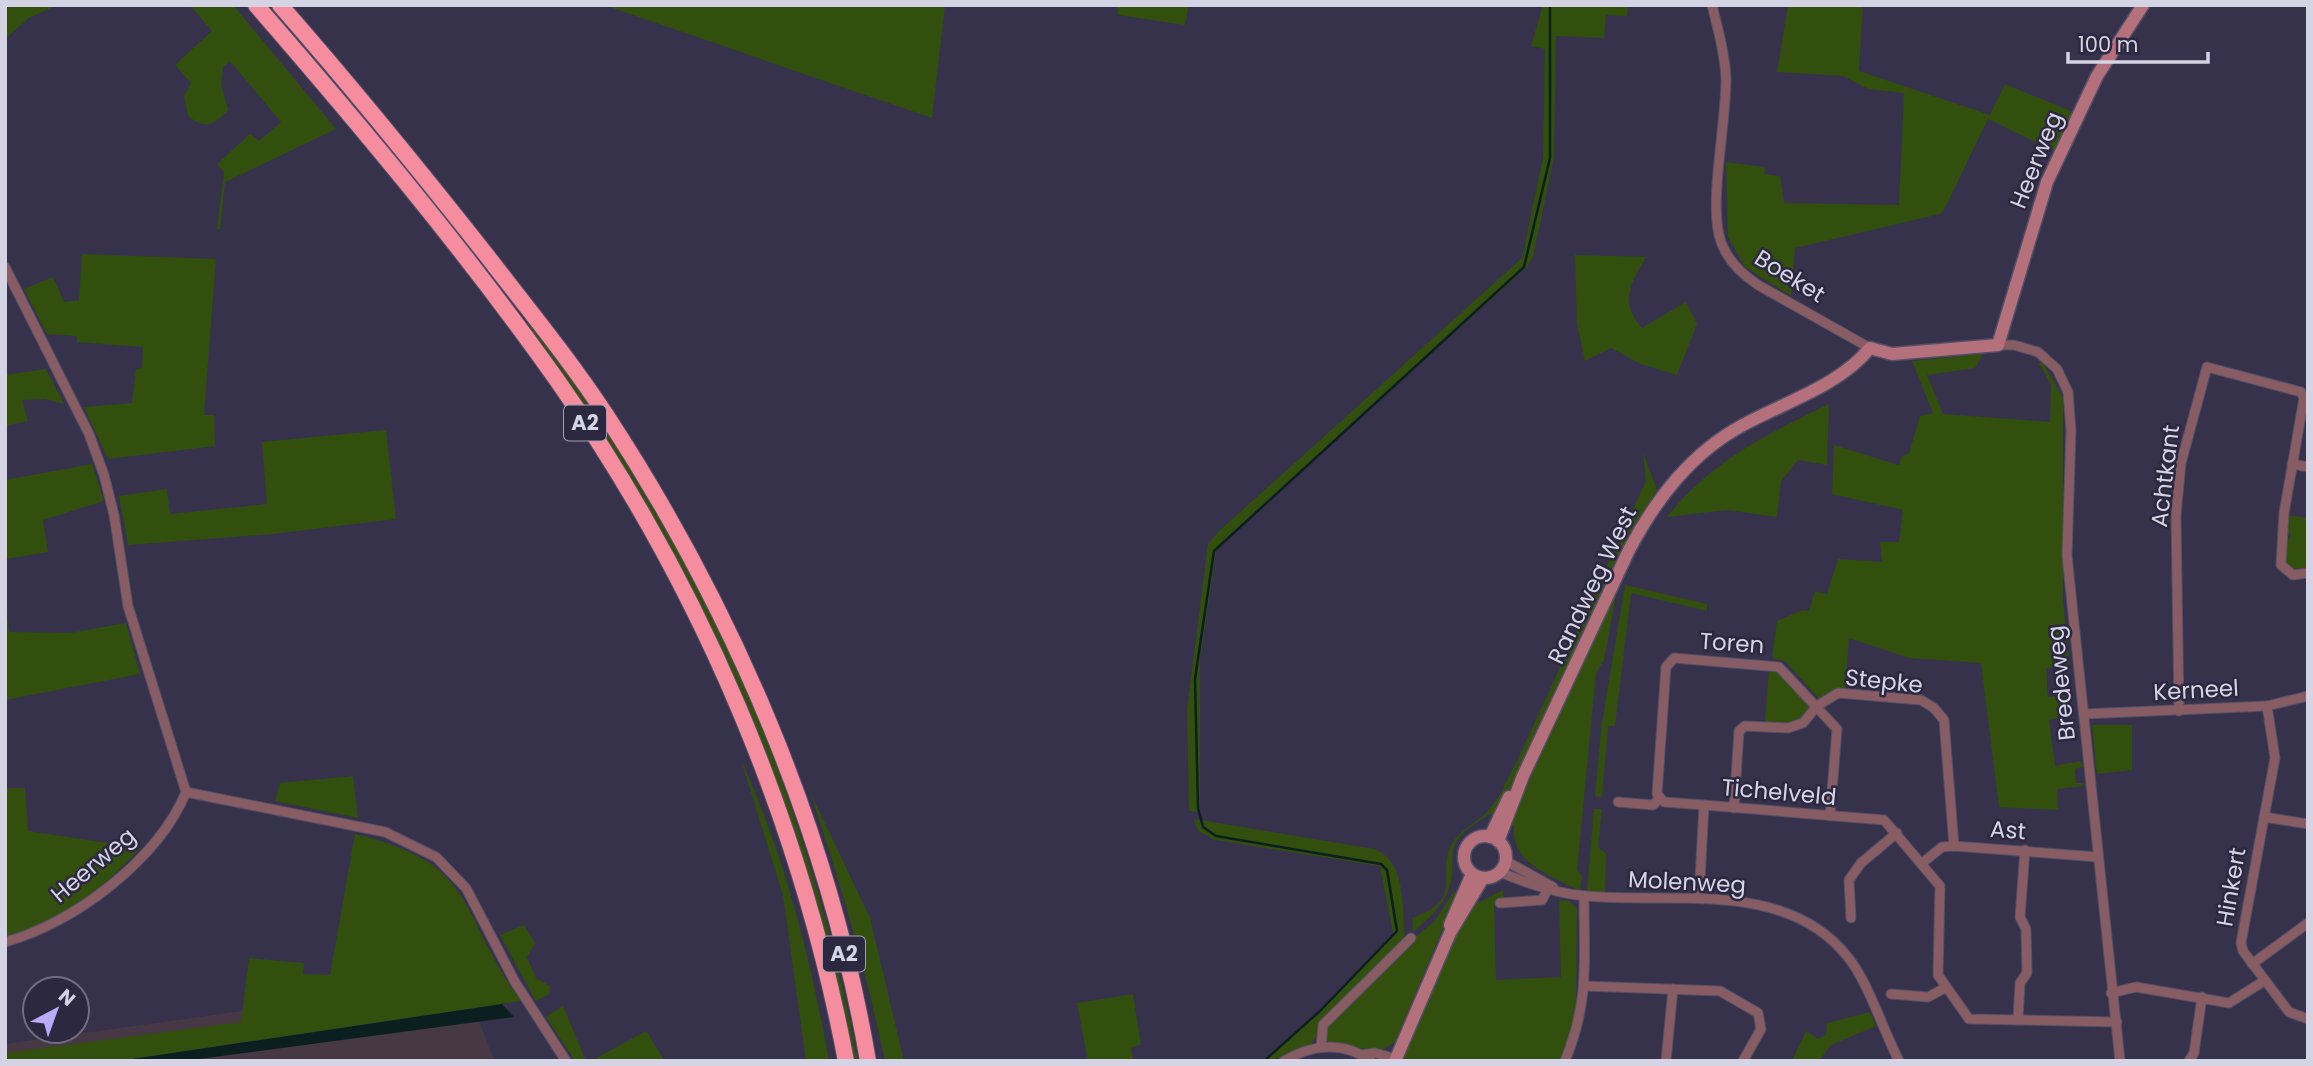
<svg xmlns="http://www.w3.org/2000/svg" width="2313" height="1066" font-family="Poppins,sans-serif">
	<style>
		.industrial { fill: #473845 }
		.green { fill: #334f0d }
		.water { fill: #0b1f21 }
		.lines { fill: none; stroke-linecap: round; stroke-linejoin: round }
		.stream { stroke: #0b1f21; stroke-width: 2.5 }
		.street-casing { stroke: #534f67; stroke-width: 11 }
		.secondary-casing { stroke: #534f67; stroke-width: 15 }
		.highway-casing { stroke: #534f67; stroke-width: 18 }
		.street { stroke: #875d63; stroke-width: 9 }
		.secondary { stroke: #b4717b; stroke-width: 12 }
		.highway { stroke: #f58d9f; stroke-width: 16 }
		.labels { text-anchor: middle; stroke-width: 5; stroke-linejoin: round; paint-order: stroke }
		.shield { fill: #2c2840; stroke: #a2a0b3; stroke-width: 2 }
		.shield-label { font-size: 21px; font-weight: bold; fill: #d5d4e4 }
		.street-label { font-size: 23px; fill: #d5d4e4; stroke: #2c2840 }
	</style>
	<rect width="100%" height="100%" fill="#36324b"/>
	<polygon class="industrial" points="464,980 494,1061 5,1061 5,1044"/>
	<g class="green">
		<polygon points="5,5 58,5 29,18 5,39"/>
		<path d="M190,5H233L336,129L225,182L220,229H217L224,172L217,164L250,134L259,141L281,122L230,61L223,67L221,85L228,110C215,126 204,129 188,116L184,96L191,83L175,65L212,31Z"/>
		<polygon points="604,5 945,5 932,118"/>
		<polygon points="1117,5 1189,5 1185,25 1118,15"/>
		<polygon points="1543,5 1628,5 1627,16 1606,15 1604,38 1556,36 1554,157 1533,257 1526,268 1232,534 1216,552 1200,660 1200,812 1189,811 1187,709 1208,544 1218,532 1522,258 1543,158 1545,49 1531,46"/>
		<polygon points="1788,5 1863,5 1859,71 1990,115 2005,84 2073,112 2054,151 1988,119 1945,208 1940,214 1795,248 1791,296 1745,267 1728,237 1726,162 1765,167 1764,174 1780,176 1784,203 1899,205 1904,93 1868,89 1844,76 1777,72"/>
		<polygon points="82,254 216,259 204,415 214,415 215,446 108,459 84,407 132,403 136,369 142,368 143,347 77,342 77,336 47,334 24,289 53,277 64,302 79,300"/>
		<path d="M1575,255L1646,257C1631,282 1619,303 1642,328L1686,302L1697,324L1677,375L1641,364L1611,348L1585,361L1577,324Z"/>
		<path d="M528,320C575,384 624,447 662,516C755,685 823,871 858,1061H849L839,1009L725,662L528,328Z"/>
		<polygon points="1983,354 1975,368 1927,375 1943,414 2050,422 2051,384 2039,364 2042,361 2063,398 2063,601 2070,669 2046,668 2048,697 2065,696 2068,715 2049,720 2055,766 2081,761 2082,767 2075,769 2076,783 2083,783 2084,786 2057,789 2058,810 1999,807 1981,663 1909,658 1849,638 1845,693 1821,701 1786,662 1772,658 1777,621 1803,610 1809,611 1815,591 1827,594 1838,559 1882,562 1880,542 1899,542 1903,510 1832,494 1834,445 1899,465 1901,457 1909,453 1920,416 1933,413 1912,361"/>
		<polygon points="46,369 64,404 45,399 22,400 28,421 5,426 5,375"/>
		<path d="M1829,404L1827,465L1798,460L1781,481L1777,517L1727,510L1667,517C1710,462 1767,434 1829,404Z"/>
		<polygon points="386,430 396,519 273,534 128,545 119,496 167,489 170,514 267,504 262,442"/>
		<path d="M1643,452L1657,490L1630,532L1512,785L1494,816L1489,814C1480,821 1466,828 1459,838C1450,849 1453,861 1452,874C1450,900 1431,917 1413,932L1412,918C1466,900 1435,874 1452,844C1460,829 1477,823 1488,811C1501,797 1507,779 1516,763L1646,481Z"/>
		<polygon points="92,464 104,501 43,520 48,552 5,559 5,480"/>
		<path d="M2287,515L2308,518V568L2287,569C2283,556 2282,545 2292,534L2285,533Z"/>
		<path d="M1618,585L1604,660L1596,673L1577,870L1582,876L1580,891C1552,876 1511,864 1514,827L1510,823Z"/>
		<polygon points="1625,585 1707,604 1707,611 1631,593 1615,726 1608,726 1602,797 1595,796 1602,722"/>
		<polygon points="5,590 9,632 70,633 126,623 140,674 5,700"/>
		<polygon points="1769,669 1776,670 1813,708 1796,725 1765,722"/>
		<polygon points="2092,725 2132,725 2132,770 2097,774"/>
		<path d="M741,760C785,857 810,956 829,1061H806L783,895Z"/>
		<polygon points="353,776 358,818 275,801 280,783"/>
		<path d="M5,788H25L28,831L140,848C103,890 59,922 5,937Z"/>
		<path d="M811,794L870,918L904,1061H885C866,969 840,882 811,794Z"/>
		<polygon points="1594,809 1602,809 1598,847 1606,854 1605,892 1587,891"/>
		<path d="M1194,819L1374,849C1407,861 1402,909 1405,939L1325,1020L1311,1045C1293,1048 1282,1061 1263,1061L1329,1001L1393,933L1380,866L1215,840L1198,831Z"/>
		<path d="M355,834C480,863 457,914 521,1001L119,1061H5V1053L241,1022L249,958L304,963L303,974L330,975Z"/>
		<polygon points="1503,890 1504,899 1494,905 1496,980 1561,977 1559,900 1569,901 1577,909 1576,1024 1559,1061 1404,1061 1410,1034 1438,968 1473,901 1480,902"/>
		<polygon points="1454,891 1458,893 1395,1042 1379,1052 1330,1043 1326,1040 1326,1030 1331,1023 1406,945 1435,921"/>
		<polygon points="524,925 535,943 527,957 536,978 550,986 549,994 536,1001 500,935"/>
		<polygon points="1133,994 1141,1045 1131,1047 1133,1061 1088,1061 1077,1003"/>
		<polygon points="563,1006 586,1061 575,1061 546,1017"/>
		<polygon points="1870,1012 1876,1026 1831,1045 1819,1061 1792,1061 1806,1031 1818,1039 1826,1035 1827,1023"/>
		<polygon points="646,1031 665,1061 591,1061"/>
	</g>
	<polygon class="water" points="502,1004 514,1017 184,1061 119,1061"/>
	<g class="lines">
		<polyline class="stream" points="1264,1061 1320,1011 1397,931 1387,870 1381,864 1216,836 1203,827 1198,808 1195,679 1214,551 1524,267 1550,158 1550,5"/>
		<defs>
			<g id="street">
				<path d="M1712,5C1718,29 1725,55 1726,79C1726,125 1710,195 1719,235C1724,257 1740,273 1758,285L1870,348"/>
				<path d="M5,267L89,434L104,475L114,515L128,606L186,792C159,859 73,924 5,942"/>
				<polyline points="1998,345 2014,345 2038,352 2057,369 2068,392 2071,430 2067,556 2120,1061"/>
				<polyline points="2292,464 2308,467"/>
				<polyline points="2267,706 2275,758 2241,943 2243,951 2289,1012 2308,1019"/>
				<polyline points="2179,711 2176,515 2181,463 2207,367 2301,392 2304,398 2284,513 2281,565 2293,575 2308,573"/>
				<polyline points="2084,714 2267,706 2308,696"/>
				<polyline points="186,792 385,832 436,857 466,888 515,982 566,1061"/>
				<polyline points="1618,802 1653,805 1659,799"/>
				<polyline points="1704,805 1664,802 1657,794 1666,667 1674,658 1779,667 1837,729 1830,816"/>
				<polyline points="1734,808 1739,731 1745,726 1788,728 1803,723 1817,706 1838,693 1921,700 1934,708 1944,720 1954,846"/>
				<polyline points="2264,817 2308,824"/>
				<polyline points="1506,861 1553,887"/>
				<polyline points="1921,864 1942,847 1954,846 2098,857"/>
				<path d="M1500,872C1528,884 1557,894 1587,896C1672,904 1785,879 1847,956C1868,981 1883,1030 1899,1061"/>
				<polyline points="1699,898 1704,805 1884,820 1940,886 1938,975 1969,1019 2117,1022"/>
				<polyline points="1500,903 1542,900 1549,887"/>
				<polyline points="1851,918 1849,880 1861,863 1897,833"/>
				<polyline points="2252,964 2308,923"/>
				<polyline points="1584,986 1720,991 1758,1013 1761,1029 1743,1061"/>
				<polyline points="2111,993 2136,987 2229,1003 2264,981"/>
				<polyline points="1891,994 1928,997 1945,988"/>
				<polyline points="2018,1020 2020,983 2027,973 2026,929 2020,917 2025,850"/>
				<polyline points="1321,1047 1323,1025 1411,938"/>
				<polyline points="1362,1055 1375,1053 1396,1059"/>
				<path d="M1284,1061C1312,1044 1343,1041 1371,1061"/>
				<path d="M1565,1061C1590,1000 1584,960 1584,896"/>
				<polyline points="1666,1061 1673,989"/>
				<polyline points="2189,1061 2194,1053 2202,997"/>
			</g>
			<g id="secondary">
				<circle cx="1485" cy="857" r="21"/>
				<polyline points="1490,837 1509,797"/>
				<path d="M1498,841L1523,776L1629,550C1656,499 1691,453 1743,425C1785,402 1839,386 1870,348L1892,354L1998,345L2047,182L2097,76L2143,5"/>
				<polyline points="1450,925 1472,874"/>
				<polyline points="1395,1061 1450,933 1483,878"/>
			</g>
			<g id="highway">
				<path d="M256,5C361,126 464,249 557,380C699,582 800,818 846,1061"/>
				<path d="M280,5C352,87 421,172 488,257C528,309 570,360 606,415C733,609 829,832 868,1061"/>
			</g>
		</defs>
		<use href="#street" class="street-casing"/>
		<use href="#secondary" class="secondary-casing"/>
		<use href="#highway" class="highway-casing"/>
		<use href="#street" class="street"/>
		<use href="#secondary" class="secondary"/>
		<use href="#highway" class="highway"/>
	</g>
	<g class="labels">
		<g class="shield">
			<rect x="564" y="405.5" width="42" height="35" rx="5"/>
			<rect x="823" y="936.5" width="42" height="35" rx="5"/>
		</g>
		<g class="shield-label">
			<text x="585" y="430">A2</text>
			<text x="844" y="961">A2</text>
		</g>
		<g class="street-label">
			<text transform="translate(2036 160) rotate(-68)" y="8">Heerweg</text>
			<text transform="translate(1790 276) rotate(32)" y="8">Boeket</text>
			<text transform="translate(2165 476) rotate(-83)" y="8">Achtkant</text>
			<text transform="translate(1592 585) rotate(-64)" y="8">Randweg West</text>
			<text transform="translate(1732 643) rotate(4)" y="8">Toren</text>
			<text transform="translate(1884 681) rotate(6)" y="8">Stepke</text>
			<text transform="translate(2061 683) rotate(-96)" y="8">Bredeweg</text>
			<text transform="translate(2196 690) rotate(-3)" y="8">Kerneel</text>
			<text transform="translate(1779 792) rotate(5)" y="8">Tichelveld</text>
			<text transform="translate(2008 830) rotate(4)" y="8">Ast</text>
			<text transform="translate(93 865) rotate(-40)" y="8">Heerweg</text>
			<text transform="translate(1687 882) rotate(3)" y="8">Molenweg</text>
			<text transform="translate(2231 887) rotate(-80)" y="8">Hinkert</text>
		</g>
	</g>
	<rect width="2313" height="1066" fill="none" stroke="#d5d4e4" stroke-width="14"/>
	<g transform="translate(56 1010) rotate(41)"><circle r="33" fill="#2c2840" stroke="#706d82" stroke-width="2"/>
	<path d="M0-5L12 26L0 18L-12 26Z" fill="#b9abf7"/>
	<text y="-10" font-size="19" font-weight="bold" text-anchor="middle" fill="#d5d4e4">N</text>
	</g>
	<path d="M2068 52v10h140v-10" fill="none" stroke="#d5d4e4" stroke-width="3.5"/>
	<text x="2078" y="52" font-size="21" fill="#d5d4e4" stroke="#2c2840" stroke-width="5" paint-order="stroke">100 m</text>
</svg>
